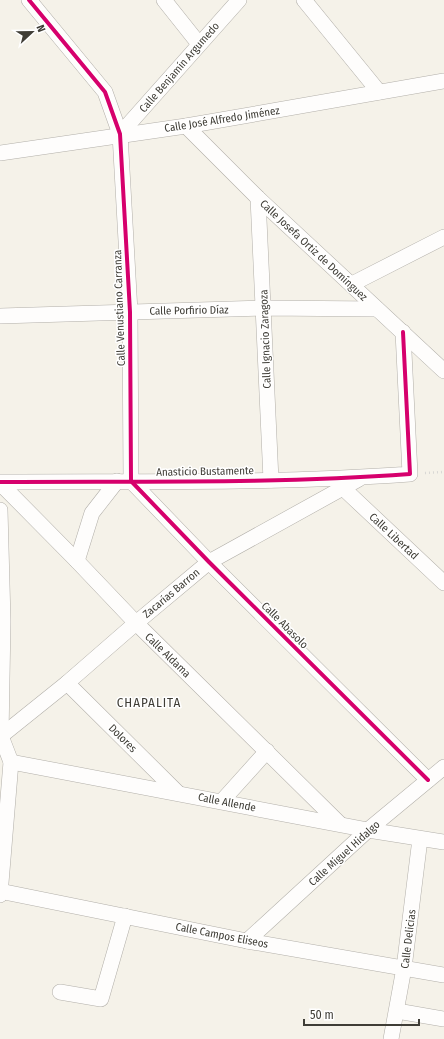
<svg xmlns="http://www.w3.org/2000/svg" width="444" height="1039" font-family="'Fira Sans Condensed',sans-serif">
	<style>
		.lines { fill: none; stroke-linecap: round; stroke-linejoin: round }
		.minor-casing { stroke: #b2afa9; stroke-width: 16 }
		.path { stroke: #d9d8d5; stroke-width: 2.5; stroke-dasharray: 1 3; stroke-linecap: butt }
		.minor { stroke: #fefdfc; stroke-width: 15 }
		.cycleway-casing { stroke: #fff; stroke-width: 6 }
		.cycleway { stroke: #d6006c; stroke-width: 4 }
		.labels { text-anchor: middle; stroke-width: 3; stroke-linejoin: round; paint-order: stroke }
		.street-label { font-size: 11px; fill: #3f3d36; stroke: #fff }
		.quarter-label { font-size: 13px; letter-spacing: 1px; fill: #3f3d36; stroke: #fff }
	</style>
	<rect width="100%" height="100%" fill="#f5f2e9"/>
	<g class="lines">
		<defs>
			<g id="minor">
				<polyline points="29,0 105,92 120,134 130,312 131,481 209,562 428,780"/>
				<polyline points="164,0 199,44"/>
				<polyline points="304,0 379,92"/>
				<polyline points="186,126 258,198 444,371"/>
				<polyline points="120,134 239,0"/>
				<polyline points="0,153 186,126 444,81"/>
				<polyline points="258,198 271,480"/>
				<polyline points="352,284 444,237"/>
				<polyline points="0,316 264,308 377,309"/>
				<path d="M0,482C137,481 274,484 410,474L403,332"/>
				<polyline points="0,483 77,561 136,623 340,824"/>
				<polyline points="343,488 444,583"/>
				<polyline points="0,510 3,621 1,736 11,762 0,895"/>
				<polyline points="77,561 92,513 117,481"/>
				<polyline points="67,683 178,793"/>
				<polyline points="1,736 67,683 136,623 209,562 359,479"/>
				<polyline points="11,762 368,830 444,842"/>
				<polyline points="222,801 267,751"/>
				<polyline points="0,891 247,941 444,975"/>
				<polyline points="247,941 368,830 444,767"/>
				<polyline points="60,992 101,999 125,916"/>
				<polyline points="397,1011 444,1019"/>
				<polyline points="391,1039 404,968 420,839"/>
			</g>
		</defs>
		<use href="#minor" class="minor-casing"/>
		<polyline class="path" points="425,473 444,472"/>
		<use href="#minor" class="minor"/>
		<defs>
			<g id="cycleway">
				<polyline points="29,0 105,92 120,134 130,312 131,481 209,562 428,780"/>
				<path d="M0,482C137,481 274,484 410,474L403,332"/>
			</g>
		</defs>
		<use href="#cycleway" class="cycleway-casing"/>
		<use href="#cycleway" class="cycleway"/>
	</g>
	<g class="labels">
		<g class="street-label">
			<text transform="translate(179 67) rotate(-49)" y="4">Calle Benjamín Argumedo</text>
			<text transform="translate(222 119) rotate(-9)" y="4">Calle José Alfredo Jiménez</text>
			<text transform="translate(314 250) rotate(43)" y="4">Calle Josefa Ortiz de Domínguez</text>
			<text transform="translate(119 308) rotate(-92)" y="4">Calle Venustiano Carranza</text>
			<text transform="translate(189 310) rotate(-1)" y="4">Calle Porfirio Díaz</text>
			<text transform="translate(265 339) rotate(-92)" y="4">Calle Ignacio Zaragoza</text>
			<text transform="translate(205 471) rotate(-1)" y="4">Anasticio Bustamente</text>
			<text transform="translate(394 536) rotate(43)" y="4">Calle Libertad</text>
			<text transform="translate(171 593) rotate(-40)" y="4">Zacarías Barron</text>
			<text transform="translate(285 625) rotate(45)" y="4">Calle Abasolo</text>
			<text transform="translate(168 655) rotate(44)" y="4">Calle Aldama</text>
			<text transform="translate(123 738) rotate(45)" y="4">Dolores</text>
			<text transform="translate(227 802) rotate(11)" y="4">Calle Allende</text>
			<text transform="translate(344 853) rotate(-42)" y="4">Calle Miguel Hidalgo</text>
			<text transform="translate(222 935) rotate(11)" y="4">Calle Campos Eliseos</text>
			<text transform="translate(408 939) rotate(-83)" y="4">Calle Delicias</text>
		</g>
		<g class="quarter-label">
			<text x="149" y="707">CHAPALITA</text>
		</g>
	</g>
	<g transform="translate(32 32) rotate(68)" stroke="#ffffff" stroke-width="3" paint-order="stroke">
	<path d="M0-3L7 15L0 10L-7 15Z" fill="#3f3d36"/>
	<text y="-6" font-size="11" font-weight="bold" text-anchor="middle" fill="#3f3d36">N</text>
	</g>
	<path d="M304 1019v6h115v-6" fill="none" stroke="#3f3d36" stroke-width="2"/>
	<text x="310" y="1019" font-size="12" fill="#3f3d36" stroke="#ffffff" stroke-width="3" paint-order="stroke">50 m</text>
</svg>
